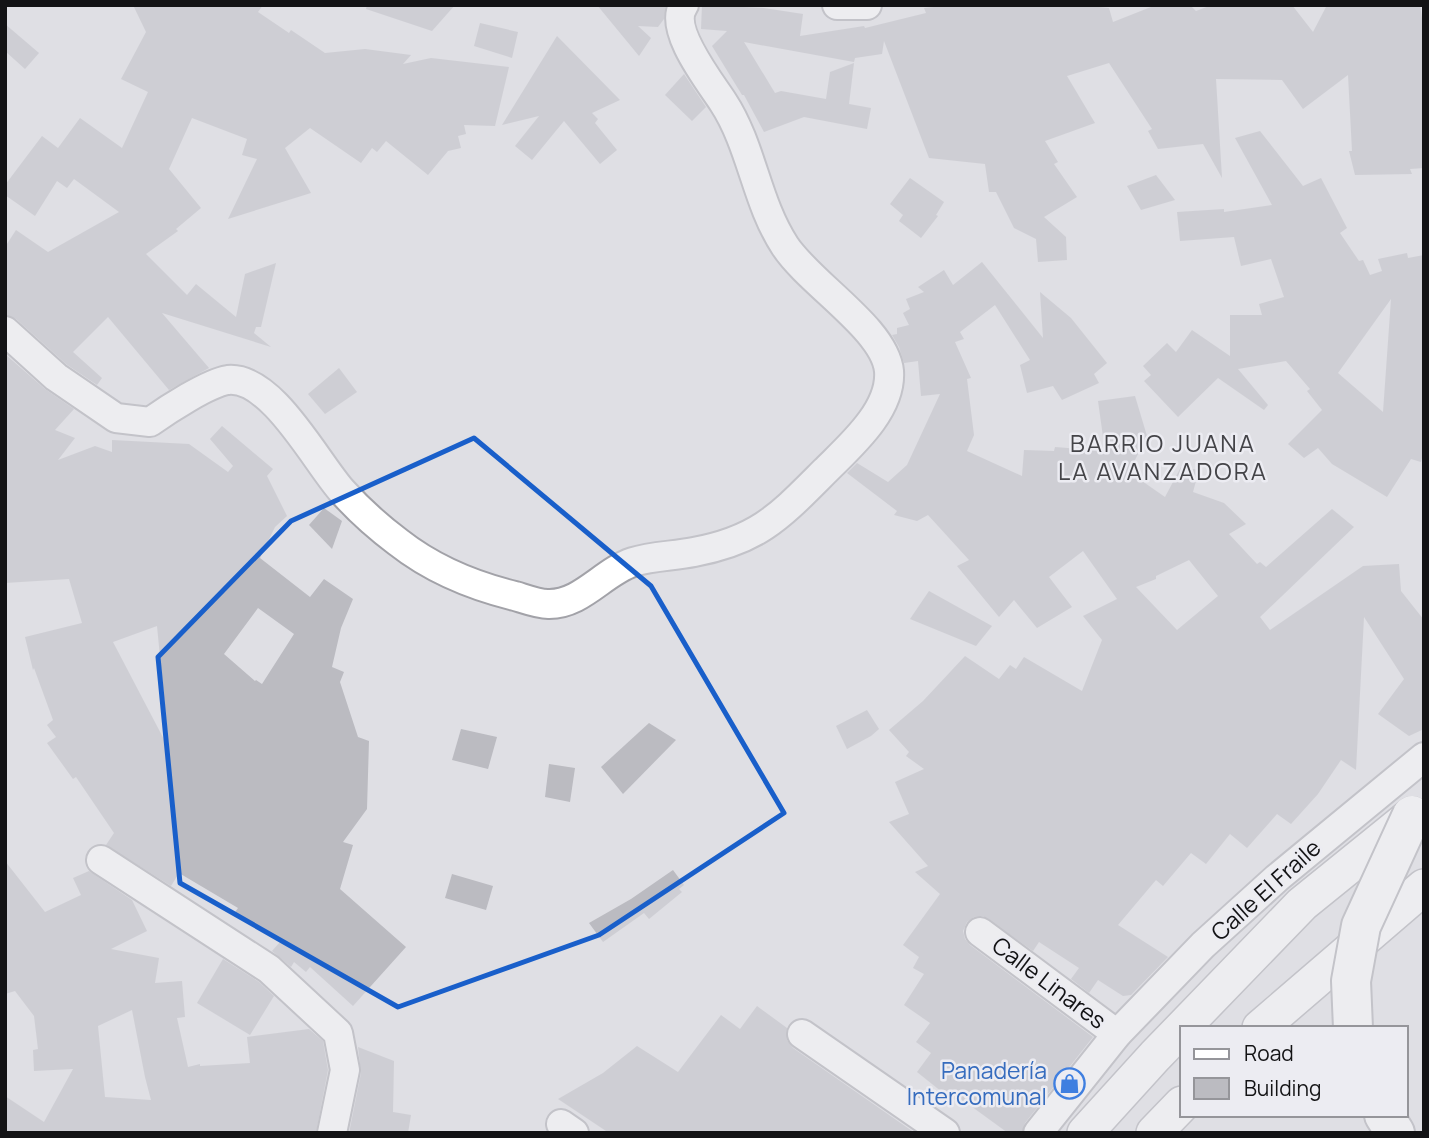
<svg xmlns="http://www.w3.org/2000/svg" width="1429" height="1138" font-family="Manrope,sans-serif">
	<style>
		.building { fill: #bbbbc1; fill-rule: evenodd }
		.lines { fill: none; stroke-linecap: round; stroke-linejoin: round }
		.minor-casing { stroke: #a2a2a8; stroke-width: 32 }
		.tertiary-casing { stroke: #a2a2a8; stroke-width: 38 }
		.motorway-casing { stroke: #a2a2a8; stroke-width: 42 }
		.minor { stroke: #fff; stroke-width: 28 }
		.tertiary { stroke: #fff; stroke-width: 35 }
		.motorway { stroke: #fff; stroke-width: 38 }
		.motorway-bridge-casing { stroke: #a2a2a8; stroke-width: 42; stroke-linecap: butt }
		.motorway-bridge { stroke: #fff; stroke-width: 38 }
		.marked { fill: none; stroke: #195fca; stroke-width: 5; stroke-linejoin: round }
		.labels { text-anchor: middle; stroke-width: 5; stroke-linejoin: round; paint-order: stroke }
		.street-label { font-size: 23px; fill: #131315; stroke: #ececf2 }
		.shop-label { font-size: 23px; fill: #366cbe; stroke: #ececf2; text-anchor: end }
		.neighbourhood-label { font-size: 24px; letter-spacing: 2px; fill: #444448; stroke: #ececf2 }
	</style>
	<rect width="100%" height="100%" fill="#dfdfe4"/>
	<g class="building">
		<polygon points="133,5 263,5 258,12 289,33 291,30 325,53 365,49 411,55 403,64 431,58 509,67 495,126 464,125 466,134 458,136 461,148 448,151 428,175 386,141 377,152 372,148 361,163 310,128 285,148 311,193 228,219 257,159 242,155 247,139 192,118 169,169 201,208 176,229 178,231 146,254 187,295 196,284 236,317 245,274 276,263 261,327 256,327 254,333 271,347 162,313 209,368 169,390 108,317 73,352 102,378 97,385 66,364 16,319 5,315 5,247 16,230 48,252 119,212 74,179 67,188 57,181 35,216 5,195 5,185 42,136 58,148 80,118 122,148 148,92 121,79 146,32"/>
		<polygon points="367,5 455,5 432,31 366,9"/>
		<polygon points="597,5 666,5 664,19 658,27 638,26 651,38 639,56"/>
		<polygon points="702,5 764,8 803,14 800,36 864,26 865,28 926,13 924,8 952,5 1079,5 1109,8 1113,22 1156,5 1190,5 1196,11 1212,5 1292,5 1313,32 1327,5 1420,5 1424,31 1424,168 1410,169 1412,174 1355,175 1349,151 1352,151 1348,75 1303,109 1282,80 1216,79 1222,178 1203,144 1158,149 1148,131 1152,129 1109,63 1067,76 1095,123 1045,141 1058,162 1054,164 1077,197 1044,217 1066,237 1067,260 1038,262 1036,239 1014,228 996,192 989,192 985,164 929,158 884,41 882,54 855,58 854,62 744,42 775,93 781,91 826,99 830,72 854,63 849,104 871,108 867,129 804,117 764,132 744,95 742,95 712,46 727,31 701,29"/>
		<polygon points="480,23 518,32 512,58 474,46"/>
		<polygon points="5,24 39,53 25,69 5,51"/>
		<polygon points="557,36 620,100 592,113 598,119 595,123 617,150 600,164 564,121 532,160 515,146 539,116 502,125"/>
		<polygon points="684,74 706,107 692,121 665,95"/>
		<path d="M1260,131L1303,186L1321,178L1347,228L1340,233L1359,261L1363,260L1370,275L1382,271L1378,259L1407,253L1408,258L1424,255V450L1421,462L1411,459L1387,497L1332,464L1318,448L1304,458L1288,444L1322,410L1307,391L1310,389L1286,361L1238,369L1268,405L1264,410L1218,378L1178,417L1144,381L1151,375L1143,366L1167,343L1176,352L1192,330L1230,356V315H1262L1259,304L1284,297L1271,259L1241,266L1234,237L1180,241L1177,212L1224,209V212L1272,205L1235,138ZM1391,299L1383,412L1338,373Z"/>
		<polygon points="1156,175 1175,200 1141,210 1127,186"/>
		<polygon points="910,178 944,202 936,215 938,216 921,238 899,221 903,215 890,204"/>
		<path d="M982,262L1043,338L1040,292L1071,318L1107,363L1094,374L1099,383L1062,400L1053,386L1027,393L1020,365L1030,360L995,305L960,332L964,339L955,342L971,378L967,379L974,435L967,451L1022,476L1024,450L1054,451L1055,447L1105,451L1098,401L1135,396L1147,436L1129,472L1165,497L1181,467L1199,470L1193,492L1224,503L1246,524L1229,534L1257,564L1260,562L1266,567L1332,509L1354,527L1260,617L1270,630L1363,566L1399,564L1401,591L1424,620V729L1409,736L1378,714L1404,679L1364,617L1356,770L1341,760L1318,794L1291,824L1277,814L1247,848L1230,834L1206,864L1191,853L1163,886L1156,880L1118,925L1168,957L1131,995L1123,996L1098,980L1089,993L1071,979L1079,968L1039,942L1033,951L983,916L974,917L967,922L963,931L965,939L970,945L1093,1037L1025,1123L1022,1133H1008L964,1101L962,1104L942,1092L917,1072L931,1053L916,1042L930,1023L904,1005L924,974L913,968L919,957L903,945L940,894L915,872L928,866L889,822L909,814L895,782L924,769L906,756L909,752L889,730L923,701L965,656L999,679L1010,665L1016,669L1024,657L1082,691L1102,640L1083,616L1117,599L1083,551L1049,577L1072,607L1037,628L1014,600L999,617L957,566L969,560L928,515L917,521L894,515L897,511L847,473L857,463L888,482L907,465L940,394L921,396L918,361L904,363L899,347L892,335L897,334V328L909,325L903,313L910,309L906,299L924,292L918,287L944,270L953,285ZM1189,560L1218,596L1177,630L1136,587L1156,579V576Z"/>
		<path d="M5,354L45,389L74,409L55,430L75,438L58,460L95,446L112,452V440L189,444L228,472L233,466L210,439L222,426L273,469L267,476L287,516L275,527L260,558L310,597L324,579L353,599L341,628L332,667L344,672L340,682L358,737L369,741L367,809L343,842L353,845L340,889L406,947L353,1006L310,967L306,972L294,962L291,967L272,951L280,942L233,915L238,908L179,873L171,886L106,845L114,833L76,777L73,779L47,743L56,737L47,725L53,720L34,668L33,670L25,637L82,623L69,579L5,583ZM258,608L294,634L262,684L256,680L255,681L224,654ZM157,626L169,749L113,642Z"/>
		<polygon points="339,368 357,392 325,414 308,394"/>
		<polygon points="324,508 342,521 332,549 309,525"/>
		<polygon points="929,591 992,626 976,646 910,619"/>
		<polygon points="867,710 879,729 871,736 847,749 836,726"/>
		<polygon points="649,723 676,740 623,794 601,767"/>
		<polygon points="461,729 497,737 488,769 452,760"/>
		<polygon points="549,764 575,768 570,802 545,797"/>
		<path d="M5,861L45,912L81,895L73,878L89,871L132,900L147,931L111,949L159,958L155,983L182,981L185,1017L177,1018L188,1067L200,1064V1066L250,1063L247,1037L309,1029L323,1041L328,1070L316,1133H5V1096L44,1122L73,1069L34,1071L33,1050L38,1049L34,1016L15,991L5,994ZM132,1010L145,1077L151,1100L105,1097L98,1026Z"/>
		<polygon points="673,870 684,885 679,889 682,892 649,919 644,913 603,942 589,923 631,899"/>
		<polygon points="452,874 493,886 486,910 445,898"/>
		<polygon points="223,959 259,982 274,996 250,1035 197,1003"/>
		<polygon points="757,1006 787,1028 787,1040 793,1048 915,1133 609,1133 558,1099 603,1073 637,1046 678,1072 721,1015 740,1029"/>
		<polygon points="358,1047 394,1061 393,1112 411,1115 408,1133 349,1133 361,1073"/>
	</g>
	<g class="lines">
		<defs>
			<g id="minor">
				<polyline points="837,5 867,5"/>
				<path d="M5,331L56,377L116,418L150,422C167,410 208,383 228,380C272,376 316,462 342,491C359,510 378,527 398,542C431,568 474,586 515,596C525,599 538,604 548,604C581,605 603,572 633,562C652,556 674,556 694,552C759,540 780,516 825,471C850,446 892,410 889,371C885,329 810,284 785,246C756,202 752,146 723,102C710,82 667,28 684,5"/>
				<polyline points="101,860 269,969 338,1033 345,1070 332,1133"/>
				<polyline points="980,932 1117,1034"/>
				<polyline points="802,1034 945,1133"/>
				<polyline points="561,1124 574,1133"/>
				<polyline points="1038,1133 1117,1034 1203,945 1277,878 1424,757"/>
			</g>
			<g id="tertiary">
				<polyline points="1260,1028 1424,887"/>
				<polyline points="1085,1133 1155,1056 1302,904 1412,815"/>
				<polyline points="1154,1133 1182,1104"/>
			</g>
			<polyline id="motorway" points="1384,1115 1395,1133"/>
		</defs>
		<use href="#minor" class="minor-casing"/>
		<use href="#tertiary" class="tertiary-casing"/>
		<use href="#motorway" class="motorway-casing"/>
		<use href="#minor" class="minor"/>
		<use href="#tertiary" class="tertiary"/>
		<use href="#motorway" class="motorway"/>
		<defs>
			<polyline id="motorway-bridge" points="1353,1028 1351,981 1361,926 1412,815"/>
		</defs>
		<use href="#motorway-bridge" class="motorway-bridge-casing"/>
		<use href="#motorway-bridge" class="motorway-bridge"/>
	</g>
	<path d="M0 0H1429V1138H0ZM474,438L651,586L784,813L599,935L398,1007L180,883L158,657L291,521Z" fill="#dfdfe4" fill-opacity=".55" fill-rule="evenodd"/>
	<path class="marked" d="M474,438L651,586L784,813L599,935L398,1007L180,883L158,657L291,521Z"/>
	<defs>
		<symbol id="shop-ring" viewBox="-11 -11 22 22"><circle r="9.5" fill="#ececf2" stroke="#3f7fe0" stroke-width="1.5"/><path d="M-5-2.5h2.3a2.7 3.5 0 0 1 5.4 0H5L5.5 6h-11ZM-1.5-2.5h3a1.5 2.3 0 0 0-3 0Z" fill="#3f7fe0"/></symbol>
	</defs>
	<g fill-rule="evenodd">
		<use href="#shop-ring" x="1052" y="1066" width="35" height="35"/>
	</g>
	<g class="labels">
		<g class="street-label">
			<text transform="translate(1266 890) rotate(-42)" y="8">Calle El Fraile</text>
			<text transform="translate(1049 983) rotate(37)" y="8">Calle Linares</text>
		</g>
		<g class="shop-label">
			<text x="1047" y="1079">Panadería<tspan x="1047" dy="26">Intercomunal</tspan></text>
		</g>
		<g class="neighbourhood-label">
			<text x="1163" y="452">BARRIO JUANA<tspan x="1163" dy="28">LA AVANZADORA</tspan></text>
		</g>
	</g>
	<rect width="1429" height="1138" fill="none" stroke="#131315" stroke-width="14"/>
	<rect x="1180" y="1026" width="228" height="91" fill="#ececf2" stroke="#95959a" stroke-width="2"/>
	<rect x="1194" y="1049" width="35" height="10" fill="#ffffff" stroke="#95959a" stroke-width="2"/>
	<text x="1244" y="1061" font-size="21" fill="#131315">Road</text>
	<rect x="1194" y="1078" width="35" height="21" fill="#bbbbc1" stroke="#95959a" stroke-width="2"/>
	<text x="1244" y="1096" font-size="21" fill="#131315">Building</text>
</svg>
